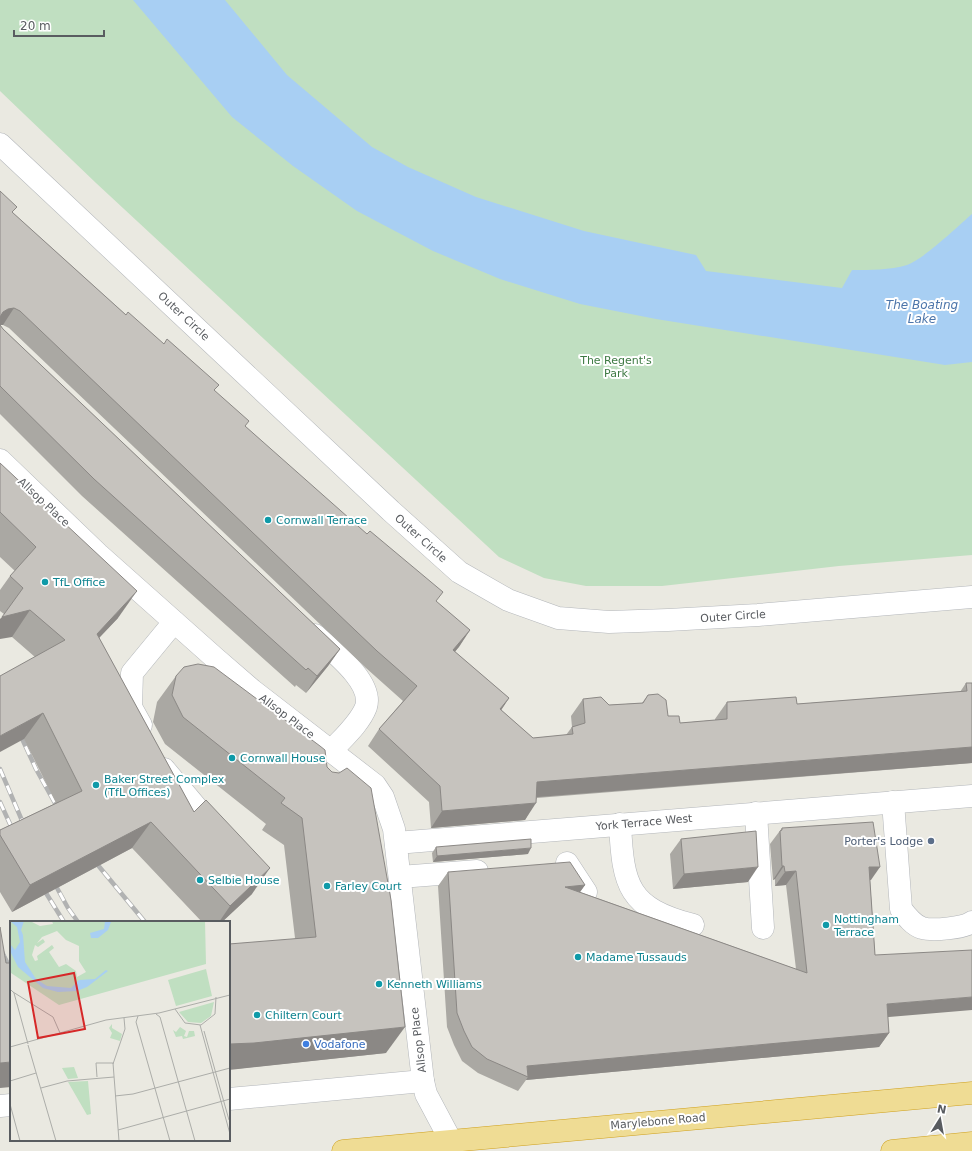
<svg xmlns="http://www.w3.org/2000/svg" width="972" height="1151" font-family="'DejaVu Sans',sans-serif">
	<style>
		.green { fill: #c0dfc1 }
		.water { fill: #a8cff3 }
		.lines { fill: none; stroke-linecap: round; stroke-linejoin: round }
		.minor-casing { stroke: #b3b6ba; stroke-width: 23 }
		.highway-casing { stroke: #cfa01c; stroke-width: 23 }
		.minor { stroke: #fff; stroke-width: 22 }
		.highway { stroke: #efdc94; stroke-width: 22 }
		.rail-casing { stroke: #b1b2b2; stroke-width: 4.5 }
		.rail { stroke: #fff; stroke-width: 3; stroke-dasharray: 9; stroke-linecap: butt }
		.wall { fill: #aaa8a3 }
		.shaded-wall { fill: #8b8885 }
		.building { fill: #c6c3be; stroke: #8b8885 }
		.culture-dot { fill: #0f9aa8; stroke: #fff; stroke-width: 1.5 }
		.service-dot { fill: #5c6f8a; stroke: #fff; stroke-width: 1.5 }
		.shop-dot { fill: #3f7fe0; stroke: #fff; stroke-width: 1.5 }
		.labels { text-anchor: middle; stroke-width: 4; stroke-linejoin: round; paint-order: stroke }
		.street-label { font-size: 11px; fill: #595c60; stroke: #fff }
		.park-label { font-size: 11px; fill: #3e7a43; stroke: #fff }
		.culture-label { font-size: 11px; fill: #0d838f; stroke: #fff; text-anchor: start }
		.service-label { font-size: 11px; fill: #4e5e75; stroke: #fff; text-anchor: end }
		.shop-label { font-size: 11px; fill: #366cbe; stroke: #fff; text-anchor: start }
		.water-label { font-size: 12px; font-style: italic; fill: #4c75aa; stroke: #fff }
		.inset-road { fill: none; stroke: #acada9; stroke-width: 1 }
		.view { fill: #d62828; fill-opacity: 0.15; stroke: #d62828; stroke-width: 2 }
		.inset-edge { fill: none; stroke: #595c60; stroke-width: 2 }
	</style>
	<rect width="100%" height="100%" fill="#eae9e1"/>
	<polygon class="green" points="0,0 972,0 972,555 839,566 662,586 586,586 544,578 499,557 96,183 0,91"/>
	<path class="water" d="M133,0H225L287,75L372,147L408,167L476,197L584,231L696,255L706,271L842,288L852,270C870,270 890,270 907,265C924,259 958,226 972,214V362L945,365L656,319L580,304L500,279L433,251L357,211L293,166L232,117Z"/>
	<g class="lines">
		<defs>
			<g id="minor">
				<polyline points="0,144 391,511 459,572 508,600 558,618 609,622 668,620 758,615 972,597"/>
				<polyline points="0,460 98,554 215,658 252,690 375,785 383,797 394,829 423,1081 426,1094 451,1141"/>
				<path d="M315,635C331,650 374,682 366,707C360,723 343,738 332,750"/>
				<polyline points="141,725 131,707 132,673 174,622"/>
				<polyline points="164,769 217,832"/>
				<path d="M893,802L901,909C907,917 913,925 922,928C933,931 964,928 972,922"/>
				<polyline points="756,813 763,928"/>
				<path d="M620,824C623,886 628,908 693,925"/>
				<polyline points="396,843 972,796"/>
				<polyline points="567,863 586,892"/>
				<polyline points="400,877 477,871"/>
				<polyline points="229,1099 423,1081"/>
				<polyline points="0,1106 11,1105"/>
			</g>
			<g id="highway">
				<polyline points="343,1151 972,1093"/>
				<polyline points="892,1151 972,1143"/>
			</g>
		</defs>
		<use href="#minor" class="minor-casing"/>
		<use href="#highway" class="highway-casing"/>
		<use href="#minor" class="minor"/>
		<use href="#highway" class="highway"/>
		<defs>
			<g id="rail">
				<polyline points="18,730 36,769 61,814"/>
				<polyline points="0,769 26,830"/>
				<polyline points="0,802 15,835"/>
				<polyline points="92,858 145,922"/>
				<polyline points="51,877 68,908 78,922"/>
				<polyline points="41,885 64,922"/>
				<polyline points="0,948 11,970"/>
			</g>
		</defs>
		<use href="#rail" class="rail-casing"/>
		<use href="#rail" class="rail"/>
	</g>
	<g class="wall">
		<polygon points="0,191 13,213 126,315 214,391 245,426 436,602 470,630 455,652 509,698 501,710 533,738 566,735 572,727 571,716 583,699 609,705 642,703 648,695 668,716 680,723 715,720 715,719 727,702 797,704 960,692 966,683 972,683 972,763 537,798 525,820 431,828 429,802 368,746 379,729 403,701 366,668 9,328 3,325 0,325 3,329 340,649 328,666 306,693 296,685 295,687 82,496 0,414"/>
		<polygon points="0,463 118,618 99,638 194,812 252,894 222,922 202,922 132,848 12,912 0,892 0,830 56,803 24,739 35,657 12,637 4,614 0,611 0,590 10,576 15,571 0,557"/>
		<polygon points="176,676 327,767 386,1053 235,1069 295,938 284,845 262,830 266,824 165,744 153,722 157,702"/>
		<polygon points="782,828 871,880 870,880 875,955 888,1017 889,1033 879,1047 526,1080 518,1091 478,1073 462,1061 454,1045 447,1027 438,886 448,872 585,885 580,892 796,969 786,885 775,886 775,879 773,880 770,844"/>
		<polygon points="681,839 748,882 673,889 670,854"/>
		<polygon points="436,847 528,854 433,862 432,853"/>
	</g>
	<g class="shaded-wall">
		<polygon points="14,308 3,325 0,325 0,316 3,312 8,309"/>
		<polygon points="137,591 118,618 78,660 97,634"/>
		<polygon points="30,610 12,637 0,639 0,619 2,617"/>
		<polygon points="470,630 459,647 441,667 453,650"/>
		<polygon points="340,649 328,666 306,693 317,676"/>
		<polygon points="509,698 498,715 500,709"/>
		<polygon points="43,713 24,739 0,752 0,736"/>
		<polygon points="972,747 972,763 525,798 537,782"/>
		<polygon points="536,803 525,820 431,828 442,811"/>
		<polygon points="151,822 132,848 12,912 30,885"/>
		<polygon points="531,848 528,854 433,862 437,856"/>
		<polygon points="782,866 784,866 775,879 773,880"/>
		<polygon points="758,867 748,882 673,889 684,874"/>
		<polygon points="869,867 880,867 871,880 859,881"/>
		<polygon points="270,868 252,894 222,922 219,922 230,906"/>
		<polygon points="796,871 786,885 775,886 785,872"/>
		<polygon points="585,885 575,899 565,887"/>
		<polygon points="972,997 972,1010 877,1018 887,1004"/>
		<polygon points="405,1027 386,1053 229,1070 229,1044"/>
		<polygon points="889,1033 879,1047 526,1080 528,1077 527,1066"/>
		<polygon points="11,1062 11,1087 0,1088 0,1063"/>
	</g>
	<g class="building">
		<polygon points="0,191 17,207 12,212 126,315 128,312 164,344 167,339 219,385 214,390 249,421 245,426 367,534 370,531 443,592 436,601 470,630 453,650 509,698 500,709 533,738 573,734 572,727 585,723 583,699 601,697 609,705 643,703 648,695 658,694 666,700 668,716 679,716 680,723 727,719 727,702 796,697 797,704 967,691 966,683 972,683 972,747 537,782 536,803 442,811 440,786 379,729 417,686 377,651 20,311 14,308 8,309 3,312 0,317"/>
		<polygon points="0,325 3,329 340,649 317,676 308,668 306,670 94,479 0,386"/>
		<polygon points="0,463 137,591 97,634 194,812 206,800 270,868 230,906 151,822 30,885 0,835 0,830 82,791 43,713 0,736 0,676 65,640 30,610 2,617 23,588 10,576 36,547 0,512"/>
		<polygon points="198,664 214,667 320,746 325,750 327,767 332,772 339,773 347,768 371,788 391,900 405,1027 254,1043 229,1044 229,944 316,937 302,818 281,803 285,798 183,717 172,695 176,676 184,667"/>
		<polygon points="873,822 880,867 869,867 875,955 972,950 972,997 887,1004 889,1033 527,1066 528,1077 487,1059 472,1047 464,1031 457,1013 448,872 570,862 585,885 565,887 807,973 796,871 785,872 784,866 782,866 780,831 782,830 782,828"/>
		<polygon points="756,831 758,867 684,874 681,839"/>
		<polygon points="531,839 531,848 437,856 436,847"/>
		<polygon points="0,927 6,963 11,963 11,1062 0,1063"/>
	</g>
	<g class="culture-dot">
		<circle cx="268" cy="520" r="4"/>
		<circle cx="45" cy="582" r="4"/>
		<circle cx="232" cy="758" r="4"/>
		<circle cx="96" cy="785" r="4"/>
		<circle cx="200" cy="880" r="4"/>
		<circle cx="327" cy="886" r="4"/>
		<circle cx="826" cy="925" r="4"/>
		<circle cx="578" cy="957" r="4"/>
		<circle cx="379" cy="984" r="4"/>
		<circle cx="257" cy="1015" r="4"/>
	</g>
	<circle class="service-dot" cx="931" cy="841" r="4"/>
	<circle class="shop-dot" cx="306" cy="1044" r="4"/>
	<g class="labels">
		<g class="street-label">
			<text transform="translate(184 316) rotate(43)" y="4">Outer Circle</text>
			<text transform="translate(44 502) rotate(43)" y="4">Allsop Place</text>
			<text transform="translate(421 538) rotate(42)" y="4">Outer Circle</text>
			<text transform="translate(733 616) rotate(-4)" y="4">Outer Circle</text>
			<text transform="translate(287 716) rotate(37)" y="4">Allsop Place</text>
			<text transform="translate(644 822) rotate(-5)" y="4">York Terrace West</text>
			<text transform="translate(418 1040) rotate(-97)" y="4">Allsop Place</text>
			<text transform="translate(658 1121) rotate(-5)" y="4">Marylebone Road</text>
		</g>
		<g class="park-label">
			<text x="616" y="364">The Regent's<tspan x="616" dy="13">Park</tspan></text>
		</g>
		<g class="culture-label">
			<text x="276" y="524">Cornwall Terrace</text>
			<text x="53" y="586">TfL Office</text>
			<text x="240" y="762">Cornwall House</text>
			<text x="104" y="783">Baker Street Complex<tspan x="104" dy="13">(TfL Offices)</tspan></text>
			<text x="208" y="884">Selbie House</text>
			<text x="335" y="890">Farley Court</text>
			<text x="834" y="923">Nottingham<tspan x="834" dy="13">Terrace</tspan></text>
			<text x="586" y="961">Madame Tussauds</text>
			<text x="387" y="988">Kenneth Williams</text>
			<text x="265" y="1019">Chiltern Court</text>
		</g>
		<g class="service-label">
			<text x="923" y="845">Porter's Lodge</text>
		</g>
		<g class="shop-label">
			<text x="314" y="1048">Vodafone</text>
		</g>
		<g class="water-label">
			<text x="922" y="309">The Boating<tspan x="922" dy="14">Lake</tspan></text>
		</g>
	</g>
	<g transform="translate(10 921)">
		<rect width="220" height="220" fill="#eae9e1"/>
		<path d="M0,0H20L30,5L43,3L42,0H195L196,43L49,84L1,52ZM47,10L56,19L69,25V40L76,51L67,56L66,50L56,43L49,46L39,31L44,27L42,24L27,35L28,39L25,40L22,34L25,24L28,26L35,21L33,18L27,22L32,16ZM196,48L202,75L166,85L158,59ZM204,81L201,95L191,102L178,101L169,91ZM102,103V107L112,113L110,120L100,117L102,112L99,107ZM170,106L176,110L174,115L177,116L179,110H184L185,115L173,118L172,115L166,116L163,109L166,111ZM64,146L68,157L58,158L52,147ZM78,160L81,193L77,194L58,161Z" fill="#c0dfc1" fill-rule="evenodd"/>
		<path d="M0,0H14L11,9L13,14L15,41L26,58L37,65L61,67L69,59L85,58L96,49L98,50L77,66L67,70L48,71L33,67L8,46L0,30V23L5,29L10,21L7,6ZM95,0L101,1L98,9L88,17H81L80,12L94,8Z" fill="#a8cff3"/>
		<path class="inset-road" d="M220,0V15M0,68L4,72L18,123M3,71L43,96L50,112M165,88L175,102L191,104L205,93L206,76M146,93L150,96L185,220M128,95L126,101L160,220M190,104L220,213M194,110L219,199M18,124L46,220M0,126L96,99L149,92L220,74M103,143L115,108L114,97M87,156L86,142H103L109,220M0,160L26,152M31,167L57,160L104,156M105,175L123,173L220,147M0,183L10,220M108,209L220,178"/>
		<path class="view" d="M64,52L75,108L28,117L18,61Z"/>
		<rect width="220" height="220" class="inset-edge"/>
	</g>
	<g transform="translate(940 1119) rotate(11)" stroke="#ffffff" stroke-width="3" paint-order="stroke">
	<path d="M0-3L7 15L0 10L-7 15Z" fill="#595c60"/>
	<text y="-6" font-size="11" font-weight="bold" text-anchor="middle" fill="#595c60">N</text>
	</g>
	<path d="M14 30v6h90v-6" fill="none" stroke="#595c60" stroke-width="2"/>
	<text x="20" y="30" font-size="12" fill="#595c60" stroke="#ffffff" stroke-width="3" paint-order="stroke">20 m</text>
</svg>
